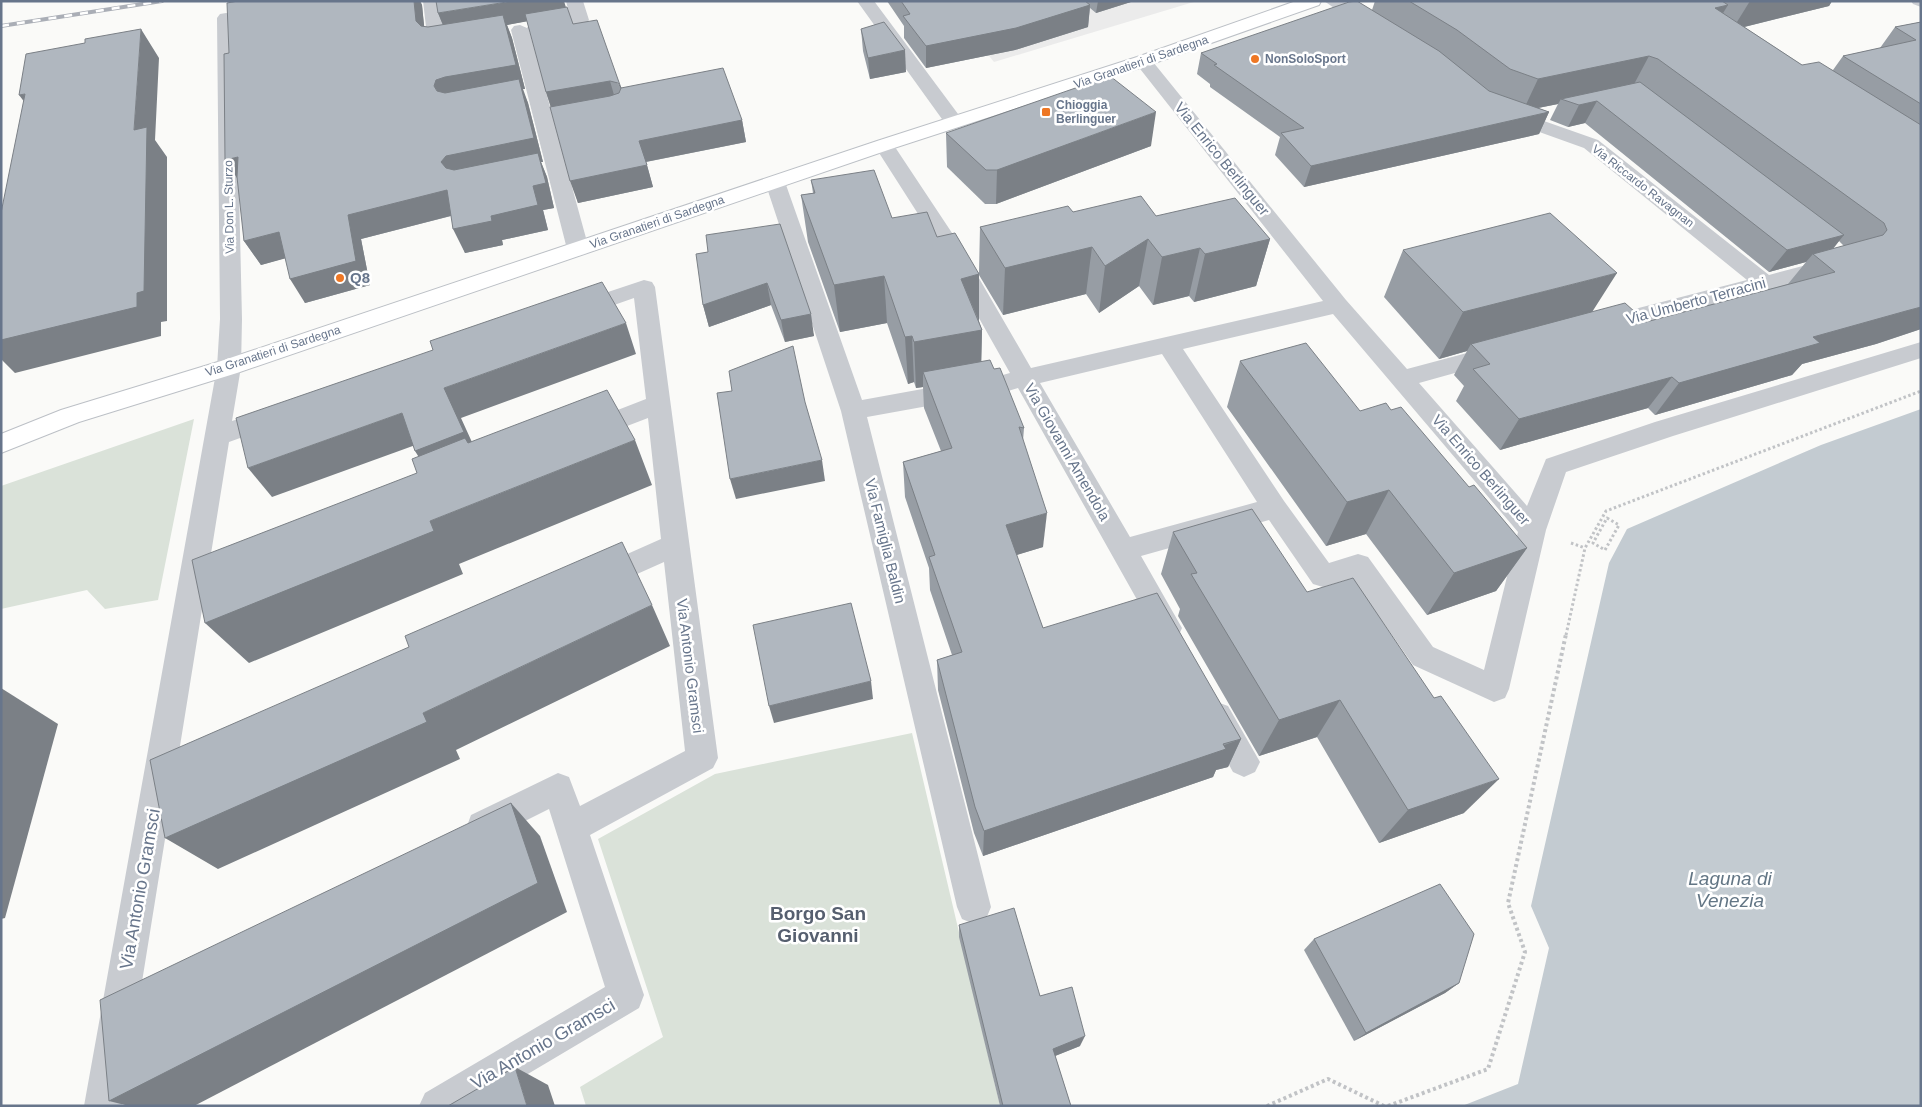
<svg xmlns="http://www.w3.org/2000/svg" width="1922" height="1107" font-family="Helvetica,sans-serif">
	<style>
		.built { fill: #ebebeb }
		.green { fill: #dae2d9 }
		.water { fill: #c3cbd1 }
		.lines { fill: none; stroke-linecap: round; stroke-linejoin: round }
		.secondary-casing { stroke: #bcc0c6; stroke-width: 2 }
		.path-far1 { stroke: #c1c3c6; stroke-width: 3; stroke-dasharray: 2.5 2.5; stroke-linecap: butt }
		.path { stroke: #c1c3c6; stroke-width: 4; stroke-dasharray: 3 3; stroke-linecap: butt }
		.lane { fill: #c8cbd0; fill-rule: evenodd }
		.street { fill: #c8cbd0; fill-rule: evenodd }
		.secondary { fill: #fff; fill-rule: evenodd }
		.rail-casing { stroke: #aaaeb6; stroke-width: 4 }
		.rail { stroke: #fff; stroke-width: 2.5; stroke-dasharray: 8; stroke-linecap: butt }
		.wall { fill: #979da4; fill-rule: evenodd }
		.shaded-wall { fill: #7b8086 }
		.building { fill: #b0b7bf; stroke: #7b8086 }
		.poi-dot { fill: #ee7724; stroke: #fff; stroke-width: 2 }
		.labels { text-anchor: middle; stroke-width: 5; stroke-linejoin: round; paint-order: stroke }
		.far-poi-label { font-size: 12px; font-weight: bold; fill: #67758b; stroke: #fff; text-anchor: start }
		.far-street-label { font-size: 12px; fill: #67758b; stroke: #fff }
		.street-label { font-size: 15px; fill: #67758b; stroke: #fff }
		.poi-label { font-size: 15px; font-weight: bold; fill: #67758b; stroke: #fff; text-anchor: start }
		.near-street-label { font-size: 18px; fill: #67758b; stroke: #fff }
		.near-water-label { font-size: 19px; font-style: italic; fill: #637685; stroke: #fff }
		.near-neighbourhood-label { font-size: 19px; font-weight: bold; fill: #565f6f; stroke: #fff }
	</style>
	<rect width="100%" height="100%" fill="#fafaf8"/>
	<polygon class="built" points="944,1 1197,1 994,62"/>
	<g class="green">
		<polygon points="194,419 158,600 105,609 87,590 1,609 1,486"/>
		<polygon points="912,733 1000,1106 586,1106 580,1087 663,1037 598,839 715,774"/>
	</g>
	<polygon class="water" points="1921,409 1921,1106 1462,1106 1518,1084 1549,948 1531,906 1609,563 1627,529 1821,445"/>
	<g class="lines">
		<defs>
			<polygon id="secondary" points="1296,1 1321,1 1319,5 1149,65 891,149 237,373 79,422 1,453 1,434 61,410 221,361 877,141 1137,57"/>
		</defs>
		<use href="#secondary" class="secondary-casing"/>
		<g class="path-far1">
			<polygon points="1607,518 1619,525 1605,550 1593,543"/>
			<polyline points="1571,543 1585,548"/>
			<polyline points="1566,635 1585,548 1606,511 1921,391"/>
		</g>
		<g class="path">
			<polyline points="1267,1106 1328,1079 1384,1106"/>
			<polyline points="1388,1106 1488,1069 1525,952 1508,903 1566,634"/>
		</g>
		<polygon class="lane" points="1911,1 1921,1 1921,7 1913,4"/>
		<g class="street">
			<polygon points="423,1 439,1 445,38 457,36 463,37 466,41 463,45 437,49 431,48 428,44"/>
			<polygon points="566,1 583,1 589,20 586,24 536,33 529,30 589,249 586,254 578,256 570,254 567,249 511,30 514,26 520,25 527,28 530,24 570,17"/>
			<polygon points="857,1 874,1 961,118 964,122 961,126 954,128 947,126"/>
			<polygon points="1324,1 1344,1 1377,21 1380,25 1377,29 1371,30 1365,29"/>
			<polygon points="226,13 232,14 235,18 242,319 241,367 232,421 275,407 284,410 287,416 284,422 229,442 122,1106 84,1106 217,367 220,319 217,18 220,14"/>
			<path d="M1143,56L1149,57L1346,300L1407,369L1497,345L1505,347L1509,353L1505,359L1419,383L1527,506L1546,459L1655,422L1921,342V358L1673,436L1566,472L1546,530L1509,689L1505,698L1494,702L1413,665L1352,578L1323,587L1313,584L1269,520L1141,556L1182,628L1178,637L1168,640L1158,637L1018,388L1008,391L999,388L996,382L999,376L1010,373L936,242L874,145L877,141L884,139L891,141L958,242L1031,368L1323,301L1137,65L1134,61L1137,57ZM1333,314L1518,532L1484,670L1433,647L1368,557L1358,554L1329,563L1284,501L1183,349ZM1162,354L1257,502L1130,537L1040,383Z"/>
			<polygon points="1507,108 1598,140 1769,275 1833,258 1841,260 1844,265 1841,270 1604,333 1596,331 1592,325 1596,319 1747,280 1584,148 1500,118 1497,114 1500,110"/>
			<polygon points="775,176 782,178 785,182 862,400 961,382 970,385 973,391 970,397 961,400 867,417 991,907 986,919 974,924 962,919 957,907 841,411 765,182 768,178"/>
			<polygon points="644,280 652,282 655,287 718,758 713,768 590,835 644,995 639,1008 474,1106 419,1106 425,1093 605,987 549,809 483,842 471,837 467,826 471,815 558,773 569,777 580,806 685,751 664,562 599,591 589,587 585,579 589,571 661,539 648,418 588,441 579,439 575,432 579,425 646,399 634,298 577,318 569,315 566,310 569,305"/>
			<polygon points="1217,702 1228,706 1260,762 1255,772 1244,777 1233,772 1202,716 1206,706"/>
		</g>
		<use href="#secondary" class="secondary"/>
		<defs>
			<polyline id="rail" points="1,26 162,1"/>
		</defs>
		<use href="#rail" class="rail-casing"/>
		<use href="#rail" class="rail"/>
	</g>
	<g class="wall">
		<polygon points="238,1 420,1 422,5 424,27 428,27 443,25 438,13 566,7 573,24 621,88 742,120 746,142 646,162 653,187 578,203 551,107 546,92 527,21 507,25 512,38 525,89 522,89 528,103 543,162 541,162 547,177 554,208 543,210 548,230 502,240 503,245 465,253 451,216 361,239 370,285 305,303 285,258 261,265 244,241 229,53"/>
		<polygon points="887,1 1134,1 1096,13 1090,8 1088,27 1015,50 926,68 904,38 904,26"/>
		<path d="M1375,1H1832L1829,6L1744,27L1802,65L1833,70L1843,56L1880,48L1895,27L1921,22V329L1876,344L1802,364L1792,375L1655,415L1648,408L1500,450L1456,401L1464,386L1454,375L1467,351L1439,359L1384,297L1403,250L1592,312L1646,322L1788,284L1806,262L1769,272L1585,123L1568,127L1550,120L1558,104L1538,108L1549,112L1539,134L1304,187L1275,155L1280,137L1210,87V84L1197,74L1201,53L1372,10ZM1839,241L1844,246L1833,249Z"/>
		<polygon points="861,29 906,72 870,79 863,51"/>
		<polygon points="946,133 1151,146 996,204 985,204 947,167"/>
		<polygon points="811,180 892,218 937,237 979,273 980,227 1073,212 1156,216 1270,239 1256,286 1194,302 1189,296 1153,305 1139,286 1099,313 1086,294 1003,315 979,275 979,321 982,330 981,362 994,369 1024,428 1023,441 1043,547 1016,555 1043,628 1241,739 1228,767 1216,770 1213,777 983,856 974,833 938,690 937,660 952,655 930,590 929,568 905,497 903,462 941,451 924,408 923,387 916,388 914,382 908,384 887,323 840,332 808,242 801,195 813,193"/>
		<polygon points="780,224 814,336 785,342 771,305 709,327 703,305 708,252"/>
		<polygon points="1240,361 1360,411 1469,487 1527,548 1496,591 1427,615 1366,534 1326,546 1227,407"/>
		<polygon points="1173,532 1307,592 1464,813 1379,843 1317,737 1259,756 1178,616 1180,609 1161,574"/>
		<polygon points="959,925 1040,996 1080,1046 1055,1056 1071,1106 1000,1106 959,937"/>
		<polygon points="1314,939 1459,983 1445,993 1354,1041 1304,950"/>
	</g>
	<g class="shaded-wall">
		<polygon points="414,1 420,1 422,5 426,44 416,21"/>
		<polygon points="513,1 564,1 568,14 507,25 512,38 525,89 523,89 528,103 543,162 541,162 547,177 554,208 543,210 548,230 502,240 503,245 465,253 453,229 452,186 441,162 446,104 434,86 447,35 438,13"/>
		<polygon points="1098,1 1134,1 1096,13"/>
		<polygon points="1750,1 1832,1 1829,6 1732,30"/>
		<polygon points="1090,5 1088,27 1015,50 926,68 926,46"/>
		<polygon points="1728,5 1709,36 1715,8"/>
		<polygon points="141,29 159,58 155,140 167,157 167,321 161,322 161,336 15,373 1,359 1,339 137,293 134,130"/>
		<polygon points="905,50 906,72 870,79 868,58"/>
		<polygon points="1649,56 1632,88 1561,99 1558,104 1523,111 1538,79"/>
		<polygon points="610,81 616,102 553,114 546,92"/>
		<polygon points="25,94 42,125 19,95"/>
		<polygon points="1597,101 1585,123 1568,127 1579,105"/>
		<polygon points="1156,112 1151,146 996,204 997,170"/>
		<polygon points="1549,112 1539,134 1304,187 1311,166"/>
		<polygon points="742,120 746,142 645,162 639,141"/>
		<polygon points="238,157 241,184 225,160"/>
		<polygon points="647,165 653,187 578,203 570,181"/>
		<polygon points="447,190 458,214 361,239 370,285 305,303 290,279 348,215"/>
		<polygon points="279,232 294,256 261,265 244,241"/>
		<polygon points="1844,235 1826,257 1813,254 1806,262 1769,272 1787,250"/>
		<polygon points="1148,239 1139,286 1099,313 1105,266"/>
		<polygon points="1270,239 1256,286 1194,302 1205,254"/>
		<polygon points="1092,247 1086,294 1003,315 1005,268"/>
		<polygon points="1200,248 1189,296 1153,305 1162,257"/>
		<polygon points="1617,273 1587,320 1471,344 1467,351 1439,359 1463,312"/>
		<polygon points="979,274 979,321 961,279"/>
		<polygon points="884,276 887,323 840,332 834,285"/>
		<polygon points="767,283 771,305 709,327 703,305"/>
		<polygon points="1921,307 1921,329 1876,344 1802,364 1792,375 1655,415 1679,383 1813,337"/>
		<polygon points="811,314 814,336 785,342 781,320"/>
		<polygon points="626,323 636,354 461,418 481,462 433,480 415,451 444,388"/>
		<polygon points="982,330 981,376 923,372 923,387 916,388 914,342"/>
		<polygon points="912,336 914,382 908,384 905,337"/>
		<polygon points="1672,377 1648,408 1500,450 1519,419"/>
		<polygon points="402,413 421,443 272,497 248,468"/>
		<polygon points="635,440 652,485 459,564 463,574 249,663 205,623 430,521"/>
		<polygon points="822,460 825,481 736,499 730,479"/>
		<polygon points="1389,490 1366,534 1326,546 1347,502"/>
		<polygon points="1047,513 1043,547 1004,559 1006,525"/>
		<polygon points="1527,548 1496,591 1427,615 1454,573"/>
		<polygon points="652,605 670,646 456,750 460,759 218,869 165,838 423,713"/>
		<polygon points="871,681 873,699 774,723 769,706"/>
		<polygon points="1,688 58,724 5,918 1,919"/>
		<polygon points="1340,700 1317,737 1259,756 1279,720"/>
		<polygon points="1241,739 1228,767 1216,770 1213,777 983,856 984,831"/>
		<polygon points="1499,779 1464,813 1379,843 1408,810"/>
		<polygon points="511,803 540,836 567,912 194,1106 129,1106 109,1101"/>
		<polygon points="1459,983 1445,993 1354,1041 1366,1033"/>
		<polygon points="1085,1036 1080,1046 1050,1058 1053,1049"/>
		<polygon points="515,1067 548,1085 555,1106 527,1106"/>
	</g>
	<g class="building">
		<polygon points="238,1 414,1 416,21 421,26 428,27 503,15 516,65 445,77 436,80 434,86 437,91 445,93 519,79 534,138 446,156 441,162 446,168 454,170 538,153 546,183 533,186 538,205 491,216 492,221 453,229 447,190 348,215 356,261 290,279 279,232 244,241 237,177 238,157 225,160 224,54 229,53 227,3"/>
		<polygon points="436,1 513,1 438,13"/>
		<polygon points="901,1 1085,1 1090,5 1016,28 926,46 903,16 910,14"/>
		<polygon points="1357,1 1439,51 1489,91 1549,112 1311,166 1281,133 1304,128 1214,65 1217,64 1201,53 1349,2"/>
		<polygon points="1409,1 1722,1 1728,5 1715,8 1802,65 1819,62 1921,125 1921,307 1906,311 1813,337 1820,343 1679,383 1672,377 1519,419 1473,369 1490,364 1471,344 1625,303 1646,322 1835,272 1813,254 1883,235 1887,230 1884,223 1658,59 1649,56 1538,79 1510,69 1457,30"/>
		<polygon points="567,7 573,24 597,20 621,88 723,68 742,120 639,141 647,165 570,181 550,107 610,96 619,93 621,88 618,83 610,81 546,92 525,14"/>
		<polygon points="884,22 905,50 868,58 861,29"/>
		<polygon points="1921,22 1921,104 1843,56 1916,40 1895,27"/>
		<polygon points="141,29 134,130 147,127 144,291 137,293 137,307 1,340 1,213 25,94 19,95 26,54 85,43 85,39"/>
		<polygon points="1110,76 1156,112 997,170 986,170 946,133"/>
		<polygon points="1640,82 1844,235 1787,250 1597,101 1579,105 1561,99"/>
		<polygon points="874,170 892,218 927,212 937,237 955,233 979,274 961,279 982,330 914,342 912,336 905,337 884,276 834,285 801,195 815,193 811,180"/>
		<polygon points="1141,196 1156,216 1235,198 1270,239 1205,254 1200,248 1162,257 1148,239 1105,266 1092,247 1005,268 980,227 1068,206 1073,212"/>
		<polygon points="1550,213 1617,273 1463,312 1403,250"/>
		<polygon points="780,224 811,314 781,320 767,283 703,305 696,254 708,252 706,235"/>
		<polygon points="602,282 626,323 444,388 464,432 415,451 402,413 248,468 236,418 433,350 430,341"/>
		<polygon points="1306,343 1360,411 1386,403 1391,410 1401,407 1469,487 1474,485 1527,548 1454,573 1389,490 1347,502 1240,361"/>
		<polygon points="793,346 805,402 822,460 730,479 717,393 732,391 729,371"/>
		<polygon points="990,360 994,369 1000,368 1024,428 1019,427 1047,513 1006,525 1043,628 1157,593 1241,739 1223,744 1226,749 984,831 975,807 937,660 962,652 929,557 935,555 903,462 952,448 923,372"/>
		<polygon points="607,390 635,440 430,521 434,531 205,623 192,560 417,473 412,459 465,438 468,443"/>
		<polygon points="1252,509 1307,592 1353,578 1434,698 1441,696 1499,779 1408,810 1340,700 1279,720 1191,574 1197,573 1173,532"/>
		<polygon points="622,542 652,605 423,713 427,722 165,838 150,760 409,647 405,636"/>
		<polygon points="851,603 871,681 769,706 753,625"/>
		<polygon points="511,803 538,883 109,1101 100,1000"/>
		<polygon points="1440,884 1474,934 1459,983 1366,1033 1314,939"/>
		<polygon points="1014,908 1040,996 1072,987 1085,1036 1053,1049 1071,1106 1003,1106 959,925"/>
		<polygon points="515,1067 527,1106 448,1106"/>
	</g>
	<g class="poi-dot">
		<circle cx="1255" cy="59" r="5"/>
		<rect x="1041" y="107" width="10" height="10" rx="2.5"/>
		<circle cx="340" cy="278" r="5"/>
	</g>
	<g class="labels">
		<g class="far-poi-label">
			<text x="1265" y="63">NonSoloSport</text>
			<text x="1056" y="109">Chioggia<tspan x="1056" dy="14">Berlinguer</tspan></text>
		</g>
		<g class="far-street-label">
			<text transform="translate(1141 62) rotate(-19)" y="4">Via Granatieri di Sardegna</text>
			<text transform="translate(1643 186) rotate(38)" y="4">Via Riccardo Ravagnan</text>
			<text transform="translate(229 207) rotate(-91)" y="4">Via Don L. Sturzo</text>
			<text transform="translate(657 222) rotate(-19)" y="4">Via Granatieri di Sardegna</text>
			<text transform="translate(273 351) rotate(-18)" y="4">Via Granatieri di Sardegna</text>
		</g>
		<g class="street-label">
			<text transform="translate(1222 159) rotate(51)" y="5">Via Enrico Berlinguer</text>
			<text transform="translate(1696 301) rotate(-15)" y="5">Via Umberto Terracini</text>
			<text transform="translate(1067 452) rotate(60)" y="5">Via Giovanni Amendola</text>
			<text transform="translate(1481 470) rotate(49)" y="5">Via Enrico Berlinguer</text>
			<text transform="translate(885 541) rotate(76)" y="5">Via Famiglia Baldin</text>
			<text transform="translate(690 666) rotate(83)" y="5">Via Antonio Gramsci</text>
		</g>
		<g class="poi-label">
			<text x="350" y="283">Q8</text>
		</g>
		<g class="near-street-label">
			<text transform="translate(140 889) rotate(-80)" y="6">Via Antonio Gramsci</text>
			<text transform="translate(543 1044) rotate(-30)" y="6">Via Antonio Gramsci</text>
		</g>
		<g class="near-water-label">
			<text x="1730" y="885">Laguna di<tspan x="1730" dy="22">Venezia</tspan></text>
		</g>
		<g class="near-neighbourhood-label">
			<text x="818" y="920">Borgo San<tspan x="818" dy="22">Giovanni</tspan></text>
		</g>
	</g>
	<rect width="1922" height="1107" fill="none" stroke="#67758b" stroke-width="5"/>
</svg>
